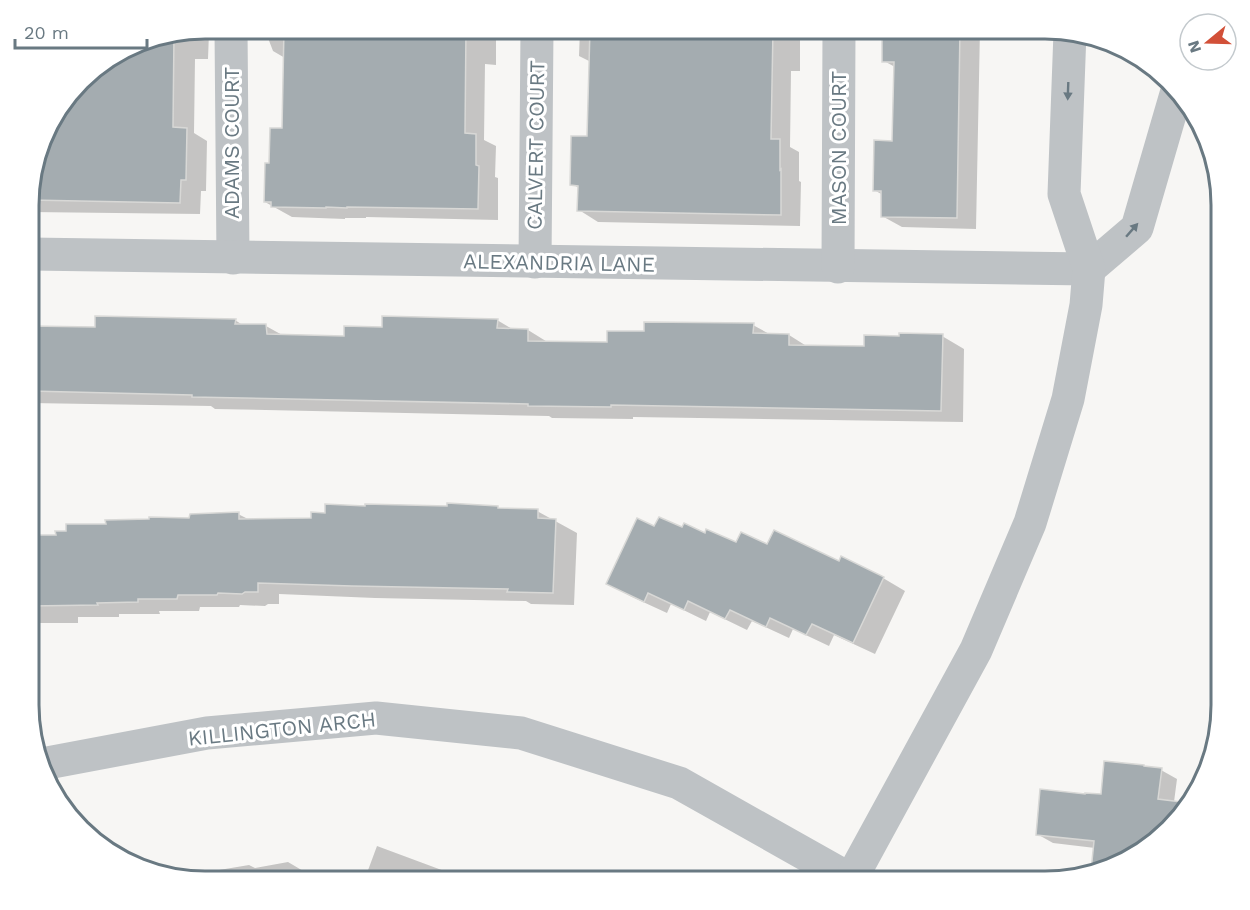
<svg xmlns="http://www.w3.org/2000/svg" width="1250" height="910" font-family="'Work Sans',sans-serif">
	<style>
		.shadow { fill: #0003 }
		.building { fill: #a4acb0; stroke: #d8d8d6; stroke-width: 1.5 }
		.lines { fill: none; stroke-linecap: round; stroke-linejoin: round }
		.street { stroke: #bec2c5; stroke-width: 33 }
		.oneway { fill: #697982 }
		.labels { text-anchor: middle; stroke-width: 6; stroke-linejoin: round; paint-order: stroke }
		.street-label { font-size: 21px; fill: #697982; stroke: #fff }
		.rim { fill: none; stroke: #697982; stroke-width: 3 }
	</style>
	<rect width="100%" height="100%" fill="#f7f6f4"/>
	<g class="shadow">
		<polygon points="205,28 211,29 211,33 209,33 208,59 195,59 194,133 207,141 206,191 201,191 200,214 30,212 30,182 148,38"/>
		<polygon points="268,29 510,29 510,30 496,30 496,65 485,64 484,140 496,146 495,177 498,178 498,220 366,217 366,218 345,218 345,219 292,217 265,202 270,165 283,130 285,58 273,51 268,38"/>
		<polygon points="580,29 805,29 805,37 800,37 800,71 791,71 790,147 799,152 799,181 801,182 800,226 598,222 579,210 579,188 572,184 589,138 591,62 579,56"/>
		<polygon points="884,29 980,29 976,229 902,227 882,216 883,195 874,190 894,142 895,67 884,61"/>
		<polygon points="30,316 39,321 39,326 42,328 97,329 235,320 244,326 266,326 284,336 346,337 383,329 497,320 514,330 528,330 549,343 609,343 645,333 753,325 771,335 789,335 808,347 866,347 942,336 964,349 963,422 633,417 633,419 552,418 549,416 215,409 211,406 30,403"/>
		<polygon points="497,507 502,510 537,511 577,533 574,605 531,604 526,601 375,598 279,594 279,604 268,604 265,606 240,605 239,607 200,607 199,611 159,611 160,614 119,614 119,617 78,617 78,623 38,623 38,627 30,627 30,535 57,535 107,526 191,519 238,514 250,520 312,520"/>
		<polygon points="655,528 683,529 706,535 737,544 768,546 840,563 883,578 905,591 875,654 834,635 829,646 793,629 789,638 752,621 747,630 710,612 706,621 671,604 667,613 630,596 608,583"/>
		<polygon points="1161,770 1177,779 1174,802 1185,813 1123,863 1102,868 1095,848 1053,843 1037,834 1102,796"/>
		<polygon points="377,846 447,872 456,877 469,881 364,881"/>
		<polygon points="288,862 310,875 311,881 206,881 209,881 207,872 249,865 255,868"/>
	</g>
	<g class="building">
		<polygon points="284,29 466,29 465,133 476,134 476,165 479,166 478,209 347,207 347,208 326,207 326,208 271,207 271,202 264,202 265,163 269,163 270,128 282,128"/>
		<polygon points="590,29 773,29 771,139 780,139 780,170 781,169 781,215 577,211 578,186 570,185 571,136 587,136"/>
		<polygon points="882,29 960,29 957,218 881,217 881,191 873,191 874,140 892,141 894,62 882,62"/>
		<polygon points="174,34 173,127 187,128 186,180 181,180 180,203 30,200 30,182 52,117 89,72 148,38"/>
		<polygon points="95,316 236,319 235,324 266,324 267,334 344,336 344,326 382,327 382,316 498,319 497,328 528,329 528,341 607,342 607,331 644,331 644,322 754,323 753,333 789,334 789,345 864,346 864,335 899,336 899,333 943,334 941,411 611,405 611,407 528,406 528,404 192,397 192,395 30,391 30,326 95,327"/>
		<polygon points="447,503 498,506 498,508 538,509 538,518 556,519 553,593 507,592 508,589 352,586 258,583 258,592 245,592 242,594 218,593 217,595 178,595 177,599 138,599 138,602 97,603 98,605 30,606 30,535 56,535 55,531 66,531 66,524 106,524 105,520 149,519 149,517 189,518 190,514 239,512 239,519 311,518 311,512 325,513 325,504 365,506 365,504 447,506"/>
		<polygon points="659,517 682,527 684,523 705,533 706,529 736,542 741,532 767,544 774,530 839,561 841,556 884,577 853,643 812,624 806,635 770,618 766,627 730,610 725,619 688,601 684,610 648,593 644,602 606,584 637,518 654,526"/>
		<polygon points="1104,761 1144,765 1144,766 1162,768 1158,799 1190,803 1185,813 1123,863 1091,871 1094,841 1036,835 1040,789 1085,794 1085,793 1101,794"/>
	</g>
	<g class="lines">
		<g class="street">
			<polyline points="231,29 233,258"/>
			<polyline points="30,254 1089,269"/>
			<polyline points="535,262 537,29"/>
			<polyline points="838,267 839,29"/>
			<polyline points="1089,269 1137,228 1176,94"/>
			<polyline points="42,764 207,733 376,718 521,733 679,783 853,881"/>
			<polyline points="850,881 976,650 1030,523 1068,399 1086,305 1089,269 1064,194 1070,32"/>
		</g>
	</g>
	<defs><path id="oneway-solid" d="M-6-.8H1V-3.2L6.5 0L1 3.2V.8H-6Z" transform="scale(1.5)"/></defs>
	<g class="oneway">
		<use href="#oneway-solid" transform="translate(1068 91) rotate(92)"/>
		<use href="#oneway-solid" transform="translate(1132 230) rotate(-49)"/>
	</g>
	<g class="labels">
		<g class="street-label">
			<text transform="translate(232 143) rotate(-90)" y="7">ADAMS COURT</text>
			<text transform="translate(536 145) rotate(-89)" y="7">CALVERT COURT</text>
			<text transform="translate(839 148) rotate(-90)" y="7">MASON COURT</text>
			<text transform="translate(559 263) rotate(1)" y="7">ALEXANDRIA LANE</text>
			<text transform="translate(282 729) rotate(-6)" y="7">KILLINGTON ARCH</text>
		</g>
	</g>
	<path d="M0 0H1250V910H0ZM205 39H1045A166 166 0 0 1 1211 205V705A166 166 0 0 1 1045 871H205A166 166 0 0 1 39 705V205A166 166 0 0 1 205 39Z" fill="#fff" fill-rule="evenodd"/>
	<path class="rim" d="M205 39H1045A166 166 0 0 1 1211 205V705A166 166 0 0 1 1045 871H205A166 166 0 0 1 39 705V205A166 166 0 0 1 205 39Z"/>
	<g transform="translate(1208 42) rotate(251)"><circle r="28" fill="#ffffff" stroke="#c3c9cd" stroke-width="1.5"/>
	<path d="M0-4.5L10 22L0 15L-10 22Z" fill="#d25038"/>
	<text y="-9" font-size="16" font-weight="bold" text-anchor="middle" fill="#697982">N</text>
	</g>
	<path d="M15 39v9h132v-9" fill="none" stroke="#697982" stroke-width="3"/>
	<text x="24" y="39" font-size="18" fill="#697982" stroke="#ffffff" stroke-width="4.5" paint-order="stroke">20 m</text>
</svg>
